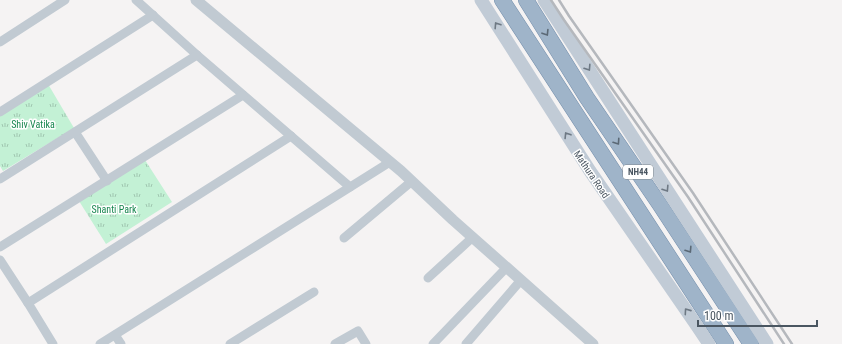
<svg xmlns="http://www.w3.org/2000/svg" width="842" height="344" font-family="'Roboto Condensed',sans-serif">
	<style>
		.grass { fill: url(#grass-tufts) }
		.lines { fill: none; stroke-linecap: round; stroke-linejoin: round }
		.trunk-casing { stroke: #7690ad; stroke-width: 16 }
		.minor { stroke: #c1cad2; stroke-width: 9 }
		.tertiary { stroke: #c1cad2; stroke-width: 11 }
		.secondary { stroke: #c1cbd6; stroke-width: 13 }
		.trunk { stroke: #9fb4c9; stroke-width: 15 }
		.rail { stroke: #b5b8bd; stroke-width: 2.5 }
		.oneway { stroke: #6e7984 }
		.oneway2 { stroke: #5b6976 }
		.labels { text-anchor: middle; stroke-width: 3; stroke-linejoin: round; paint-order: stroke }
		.shield { fill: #fff; stroke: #808990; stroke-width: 1 }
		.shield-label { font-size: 9px; font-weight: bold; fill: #4a5661 }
		.park-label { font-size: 10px; fill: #17864f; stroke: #fff }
		.street-label { font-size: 10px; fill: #4a5661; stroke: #fff }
	</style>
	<defs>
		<pattern id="grass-tufts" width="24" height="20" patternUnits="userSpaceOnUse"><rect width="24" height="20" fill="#c3f1d5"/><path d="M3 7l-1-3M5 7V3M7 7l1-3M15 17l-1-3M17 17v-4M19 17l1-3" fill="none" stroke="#a0c6b0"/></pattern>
	</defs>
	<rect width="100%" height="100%" fill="#f5f3f3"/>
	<g class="grass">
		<polygon points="48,84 74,128 3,171 0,166 0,115"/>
		<polygon points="145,160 172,202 106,244 79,201"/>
	</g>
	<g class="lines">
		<defs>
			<g id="trunk">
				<polyline points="502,0 726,344"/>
				<polyline points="526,0 587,98 660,205 751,344"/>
			</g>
		</defs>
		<use href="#trunk" class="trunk-casing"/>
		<g class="minor">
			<polyline points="136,0 197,55 350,187"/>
			<polyline points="0,42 65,0"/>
			<polyline points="0,112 153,15"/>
			<polyline points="75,132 107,181"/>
			<polyline points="0,179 197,55"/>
			<polyline points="344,238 412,181"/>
			<polyline points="0,247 243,95"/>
			<polyline points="0,260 28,303 53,344"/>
			<polyline points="428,278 473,237"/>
			<polyline points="28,303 291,136"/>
			<polyline points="115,335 121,344"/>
			<polyline points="100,344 390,162"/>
			<polyline points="230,344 314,292"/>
			<polyline points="335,344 358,331 366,344"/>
			<polyline points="433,344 507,267"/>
			<polyline points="466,344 521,280"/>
		</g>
		<polyline class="tertiary" points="196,0 401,171 453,220 593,344"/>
		<g class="secondary">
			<polyline points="481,0 590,171 697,326 709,344"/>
			<polyline points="544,0 767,344"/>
		</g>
		<use href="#trunk" class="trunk"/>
		<g class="rail">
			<polyline points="551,0 564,20 688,197 784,344"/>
			<polyline points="559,0 569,16 693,193 792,344"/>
		</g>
	</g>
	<defs><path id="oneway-chevron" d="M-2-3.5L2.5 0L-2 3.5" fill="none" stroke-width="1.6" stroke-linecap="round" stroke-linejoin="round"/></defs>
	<g class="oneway">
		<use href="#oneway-chevron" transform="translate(497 25) rotate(-123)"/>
		<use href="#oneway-chevron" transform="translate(588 68) rotate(57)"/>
		<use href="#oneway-chevron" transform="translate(567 135) rotate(-122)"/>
		<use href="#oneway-chevron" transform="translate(666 189) rotate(57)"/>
		<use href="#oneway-chevron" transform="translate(687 311) rotate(-125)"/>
	</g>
	<g class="oneway2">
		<use href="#oneway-chevron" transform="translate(546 33) rotate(58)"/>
		<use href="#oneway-chevron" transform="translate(617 142) rotate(56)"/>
		<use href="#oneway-chevron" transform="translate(689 250) rotate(57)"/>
	</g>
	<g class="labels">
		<rect class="shield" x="623" y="165" width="30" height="14" rx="3"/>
		<g class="shield-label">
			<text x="638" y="175">NH44</text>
		</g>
		<g class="park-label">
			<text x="33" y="128">Shiv Vatika</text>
			<text x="114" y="213">Shanti Park</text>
		</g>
		<g class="street-label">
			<text transform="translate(592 174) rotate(56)" y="4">Mathura Road</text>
		</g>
	</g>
	<path d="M698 320v6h119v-6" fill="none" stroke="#4a5661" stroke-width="2"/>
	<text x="704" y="320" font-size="12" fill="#4a5661" stroke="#ffffff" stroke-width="3" paint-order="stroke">100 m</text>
</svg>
